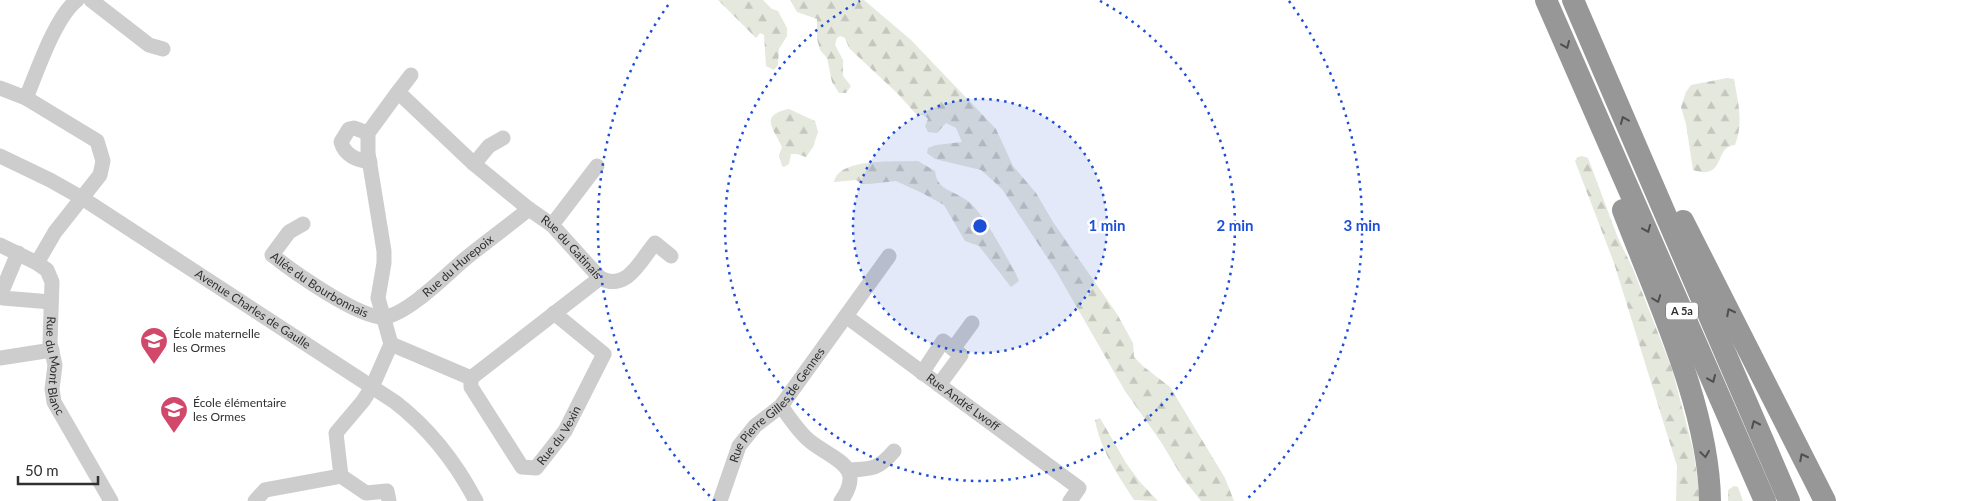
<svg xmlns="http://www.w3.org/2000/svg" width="1975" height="501" font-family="Lato,sans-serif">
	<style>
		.forest { fill: url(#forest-firs) }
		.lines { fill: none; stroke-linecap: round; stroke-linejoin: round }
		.minor { stroke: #cdcdcd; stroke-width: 15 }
		.highway { stroke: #979797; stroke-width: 22 }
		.oneway { stroke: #4f4f4f }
		.ring { fill: none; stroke: #1d4ed8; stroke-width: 2.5; stroke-dasharray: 2.5 5 }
		.labels { text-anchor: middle; stroke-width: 5; stroke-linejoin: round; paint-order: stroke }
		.shield { fill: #fff; stroke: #6e6e6e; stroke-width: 1 }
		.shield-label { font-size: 11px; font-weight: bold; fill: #303030 }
		.street-label { font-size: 12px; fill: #303030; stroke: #fff }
		.poi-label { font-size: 12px; fill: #303030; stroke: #fff; text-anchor: start }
		.centre { fill: #1d4ed8; stroke: #fff; stroke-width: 2.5 }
		.ring-label { font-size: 15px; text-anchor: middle; font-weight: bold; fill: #1d4ed8; stroke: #fff; stroke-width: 5; stroke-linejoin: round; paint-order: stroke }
	</style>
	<defs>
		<pattern id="forest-firs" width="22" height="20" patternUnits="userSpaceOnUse" patternTransform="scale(1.25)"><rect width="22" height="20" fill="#e5e8dd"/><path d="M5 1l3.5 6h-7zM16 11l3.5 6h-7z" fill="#c5c7be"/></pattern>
	</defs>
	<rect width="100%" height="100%" fill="#fff"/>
	<g class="forest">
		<polygon points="718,0 763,0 772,9 778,11 787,28 787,36 779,49 778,65 774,70 766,66 764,35 760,33 756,38"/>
		<polygon points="790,0 864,0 911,40 996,129 1013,166 1036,193 1053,222 1117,314 1133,343 1134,357 1144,367 1170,387 1225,478 1234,501 1201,501 1182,477 1161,442 1125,391 1056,271 1002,189 981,170 935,159 927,153 928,148 936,145 962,142 956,128 946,123 937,133 928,132 925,126 928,119 924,115 916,114 898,94 849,48 845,38 840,36 837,38 835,45 843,60 843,76 851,86 846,93 839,93 832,82 827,58 820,50 817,39 817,19 797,12"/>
		<path d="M1727,78L1734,79C1738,103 1744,122 1735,145C1713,146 1727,181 1693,170L1686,124L1681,107L1686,92L1691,85Z"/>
		<path d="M789,109L815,121L818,132L813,147L806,157L797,154H791L789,164L784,167L782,166L779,155L782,147C773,128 759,115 789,109Z"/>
		<polygon points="1582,156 1588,158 1618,238 1633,269 1672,369 1693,449 1701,501 1676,501 1677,466 1614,263 1575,161 1578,157"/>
		<path d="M918,161L935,171C937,192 956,190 970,203C985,216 1004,253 1015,272L1019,281L1011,287L979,246L965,241L944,205L922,193L896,181L869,184H862L856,180L834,182C838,157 898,162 918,161Z"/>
		<path d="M1100,418L1126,463L1140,482L1158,501L1134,500C1118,475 1100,449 1095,420Z"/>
		<polygon points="1734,486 1738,487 1743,501 1728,501 1728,490"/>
	</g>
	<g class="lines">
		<g class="minor">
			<polyline points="91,0 149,45 163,49"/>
			<polyline points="0,88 26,98 97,141 103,161 100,175 55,232 37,263"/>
			<polyline points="398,92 411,75"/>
			<path d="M26,98C37,72 55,17 77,0"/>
			<path d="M368,133L354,128L349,129L341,142C345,156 357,160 370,162"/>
			<path id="s1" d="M0,156L50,180L82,198L395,402C430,429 455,461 476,501"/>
			<polyline points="474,164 489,146 503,138"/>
			<path id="s2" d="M303,224L289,232L272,255C292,271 361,320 385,317C409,313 446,275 465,259C486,242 508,226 529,209"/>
			<polyline points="552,225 597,166"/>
			<path id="s3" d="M0,245L37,263L47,270L52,282L50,343L55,365L52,389L54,402L111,501"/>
			<polyline points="18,253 2,291 3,298 51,302"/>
			<path d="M600,278C627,292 640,261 655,243L671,256"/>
			<path id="s4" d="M847,317L1079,488L1070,501"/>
			<polyline points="953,349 972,323"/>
			<polyline points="0,358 52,350"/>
			<polyline points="922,373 943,341 961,355 939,385"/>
			<path id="s5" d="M471,378V387L522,467L536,468L565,431L604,354L554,313"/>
			<path d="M781,406C790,418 799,433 811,442C834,460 866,466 841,501"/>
			<path d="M849,470C872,469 879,469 894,451"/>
			<polyline points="255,501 265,490 341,476"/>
			<path id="s6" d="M389,501L387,491L366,493L341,476L336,433L363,401L372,387L391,344L378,298L384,263V251L368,153V133L398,92L474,164L529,209L552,225L600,278L471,378L391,344"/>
			<path id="s7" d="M720,501L739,446L755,426L781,406L889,256"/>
		</g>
		<g class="highway">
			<polyline points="1546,0 1765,501"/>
			<polyline points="1573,0 1789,501"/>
			<path d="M1623,210C1656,297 1709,408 1710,501"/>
			<polyline points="1683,221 1825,501"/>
		</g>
	</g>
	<defs><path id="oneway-chevron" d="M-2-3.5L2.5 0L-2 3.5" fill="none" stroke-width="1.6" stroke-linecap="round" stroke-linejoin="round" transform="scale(1.25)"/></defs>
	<g class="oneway">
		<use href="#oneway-chevron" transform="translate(1566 45) rotate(67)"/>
		<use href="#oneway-chevron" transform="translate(1624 120) rotate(-113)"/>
		<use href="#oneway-chevron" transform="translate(1647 229) rotate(67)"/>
		<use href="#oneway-chevron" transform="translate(1657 299) rotate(69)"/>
		<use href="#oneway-chevron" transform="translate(1730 312) rotate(-117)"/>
		<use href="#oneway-chevron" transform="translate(1712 379) rotate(67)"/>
		<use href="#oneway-chevron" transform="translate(1755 424) rotate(-114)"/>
		<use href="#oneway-chevron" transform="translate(1705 454) rotate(82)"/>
		<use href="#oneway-chevron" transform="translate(1803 457) rotate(-117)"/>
	</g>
	<circle cx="980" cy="226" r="127" fill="#1d4ed8" fill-opacity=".12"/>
	<g class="ring">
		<circle cx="980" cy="226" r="127"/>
		<path d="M1100 1A255 255 0 1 1 860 1"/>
		<path d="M715 501A382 382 0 0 1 671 1M1289 1A382 382 0 0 1 1245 501"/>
	</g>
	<defs>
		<symbol id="school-pin" viewBox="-11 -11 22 30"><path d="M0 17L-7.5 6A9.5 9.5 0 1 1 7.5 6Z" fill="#d1486b" stroke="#fff"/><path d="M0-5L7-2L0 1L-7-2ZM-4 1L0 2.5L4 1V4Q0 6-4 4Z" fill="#fff"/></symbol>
	</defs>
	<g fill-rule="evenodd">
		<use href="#school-pin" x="138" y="325" width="32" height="43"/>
		<use href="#school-pin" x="158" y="394" width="32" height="43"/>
	</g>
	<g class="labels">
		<rect class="shield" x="1666" y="302.5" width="32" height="17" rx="4"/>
		<g class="shield-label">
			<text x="1682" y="315">A 5a</text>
		</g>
		<g class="street-label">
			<text dy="4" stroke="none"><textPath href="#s6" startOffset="709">Rue du Gatinais</textPath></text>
			<text dy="4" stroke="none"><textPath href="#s2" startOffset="265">Rue du Hurepoix</textPath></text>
			<text dy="4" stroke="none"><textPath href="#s2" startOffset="101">Allée du Bourbonnais</textPath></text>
			<text dy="4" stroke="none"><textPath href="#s1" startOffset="296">Avenue Charles de Gaulle</textPath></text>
			<text dy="4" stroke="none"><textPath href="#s3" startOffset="151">Rue du Mont Blanc</textPath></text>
			<text dy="4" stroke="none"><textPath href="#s4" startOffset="144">Rue André Lwoff</textPath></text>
			<text dy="4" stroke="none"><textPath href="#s7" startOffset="114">Rue Pierre Gilles de Gennes</textPath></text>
			<text dy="4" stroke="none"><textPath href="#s5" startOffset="158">Rue du Vexin</textPath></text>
		</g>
		<g class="poi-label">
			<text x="173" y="338">École maternelle<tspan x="173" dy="14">les Ormes</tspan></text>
			<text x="193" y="407">École élémentaire<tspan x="193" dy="14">les Ormes</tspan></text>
		</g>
	</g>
	<circle cx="980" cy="226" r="8" class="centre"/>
	<g class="ring-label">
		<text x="1107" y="231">1 min</text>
		<text x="1235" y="231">2 min</text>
		<text x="1362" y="231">3 min</text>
	</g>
	<path d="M18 476v8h80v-8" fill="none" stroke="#303030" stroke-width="2.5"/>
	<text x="25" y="476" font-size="15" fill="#303030" stroke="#ffffff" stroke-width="4" paint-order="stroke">50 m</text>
</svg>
